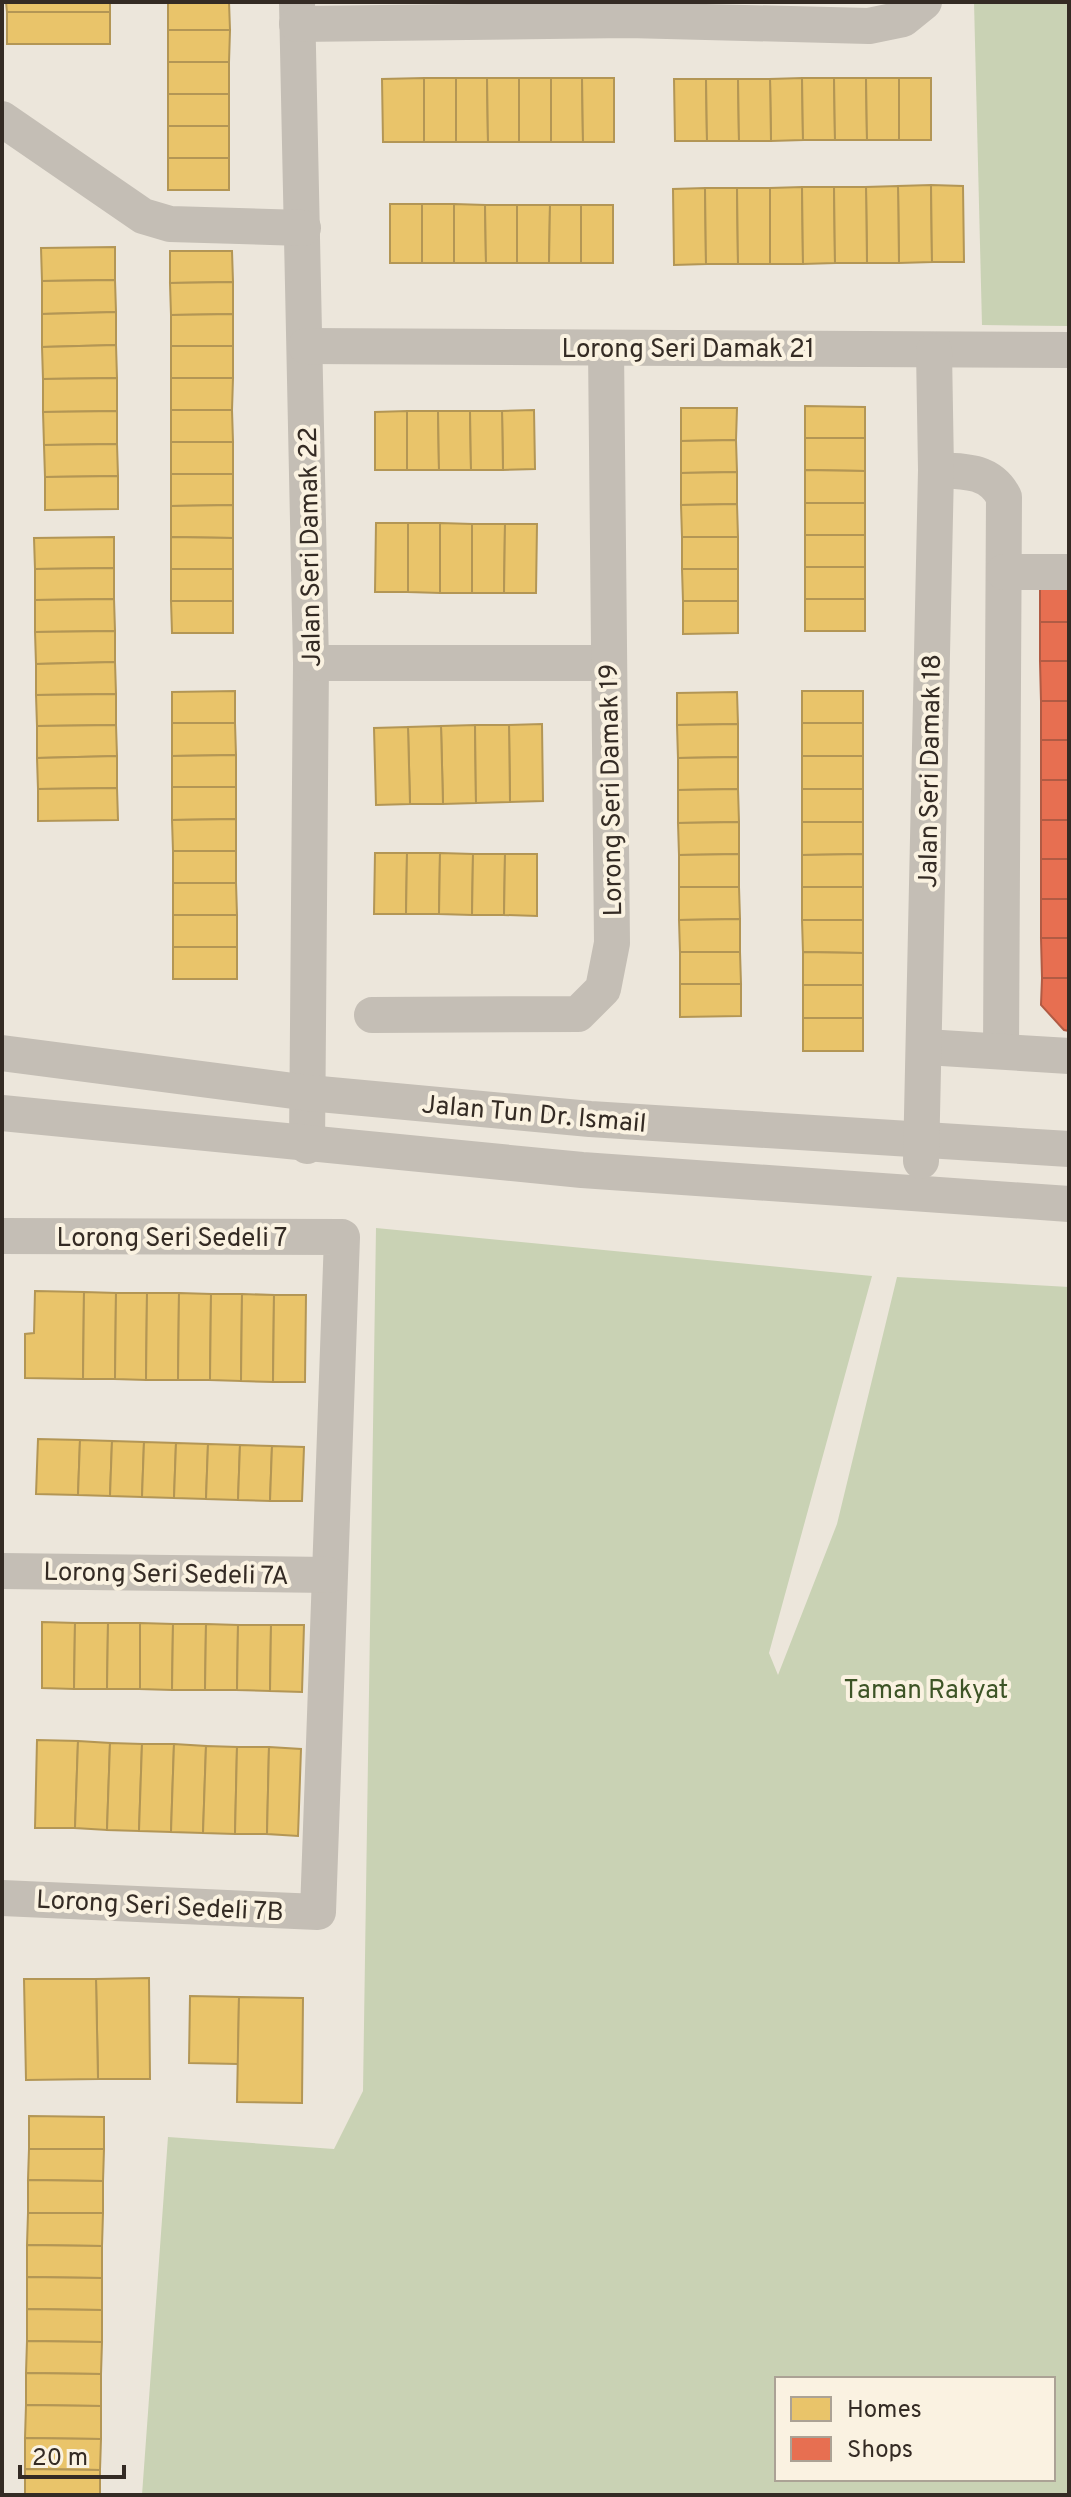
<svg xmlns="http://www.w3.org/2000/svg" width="1071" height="2497" font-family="Overpass,sans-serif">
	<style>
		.green { fill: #c9d2b4; fill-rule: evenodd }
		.homes { fill: #e9c46a; stroke: #b39655; stroke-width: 2 }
		.shops { fill: #e76f51; stroke: #b15b44; stroke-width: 2 }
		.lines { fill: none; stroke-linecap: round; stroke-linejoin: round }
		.minor { stroke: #c4beb5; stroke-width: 36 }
		.labels { text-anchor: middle; stroke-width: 8; stroke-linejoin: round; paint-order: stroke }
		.street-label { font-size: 26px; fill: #342b24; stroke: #faf2e1 }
		.park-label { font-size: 26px; fill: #3d5426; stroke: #faf2e1 }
	</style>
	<rect width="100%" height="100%" fill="#ece6db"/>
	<g class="green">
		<polygon points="974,2 1069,2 1069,326 982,325"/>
		<path d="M376,1228L872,1276L769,1653L778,1675L837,1524L897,1277L1069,1287V2495H142L168,2137L334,2149L363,2091ZM777,2379H1053V2479H777Z"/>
	</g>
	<g class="homes">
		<polygon points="6,2 110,2 110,12 7,12"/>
		<polygon points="168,2 229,2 230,30 168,30"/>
		<rect x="7" y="12" width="103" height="32"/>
		<polygon points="168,30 230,30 229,62 168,62"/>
		<rect x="168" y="62" width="61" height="32"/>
		<polygon points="424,78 424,142 383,142 382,79"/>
		<rect x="424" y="78" width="32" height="64"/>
		<polygon points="456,78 487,78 488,142 456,142"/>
		<polygon points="487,78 519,78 519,142 488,142"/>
		<rect x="519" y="78" width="32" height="64"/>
		<polygon points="551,78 582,78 583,142 551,142"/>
		<polygon points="582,78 614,78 614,142 583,142"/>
		<polygon points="802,78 803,140 771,141 770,79"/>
		<polygon points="802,78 834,78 835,140 803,140"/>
		<polygon points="834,78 866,78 867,140 835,140"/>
		<polygon points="866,78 899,78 899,140 867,140"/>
		<rect x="899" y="78" width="32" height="62"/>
		<polygon points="674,79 706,79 707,141 675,141"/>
		<polygon points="706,79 738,79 739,141 707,141"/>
		<polygon points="738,79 770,79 771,141 739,141"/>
		<rect x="168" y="94" width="61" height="32"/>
		<rect x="168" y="126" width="61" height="32"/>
		<rect x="168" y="158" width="61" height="32"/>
		<polygon points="931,185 932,262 899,263 898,186"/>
		<polygon points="931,185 963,186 964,262 932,262"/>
		<polygon points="898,186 899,263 867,263 866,187"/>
		<polygon points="802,187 803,264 770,264 770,188"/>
		<polygon points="802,187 834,187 835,263 803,264"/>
		<polygon points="834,187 866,187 867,263 835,263"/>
		<polygon points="705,188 706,264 674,265 673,189"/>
		<polygon points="705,188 737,188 738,264 706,264"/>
		<polygon points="737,188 770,188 770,264 738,264"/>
		<rect x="390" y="204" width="32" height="59"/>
		<rect x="422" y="204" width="32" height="59"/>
		<polygon points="454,204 485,205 486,263 454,263"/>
		<polygon points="485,205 517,205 517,263 486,263"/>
		<polygon points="517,205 550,205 549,263 517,263"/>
		<polygon points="550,205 581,205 581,263 549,263"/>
		<rect x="581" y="205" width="32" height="58"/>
		<polygon points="115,247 115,280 42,281 41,248"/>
		<polygon points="170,251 232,251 233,282 170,283"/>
		<polygon points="115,280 116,312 42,314 42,281"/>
		<polygon points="233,282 233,314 171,315 170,283"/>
		<polygon points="116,312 116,345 42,347 42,314"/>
		<polygon points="233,314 233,346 171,346 171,315"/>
		<polygon points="116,345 117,378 43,379 42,347"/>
		<rect x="171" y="346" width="62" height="32"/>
		<polygon points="117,378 117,411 43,412 43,379"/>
		<polygon points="171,378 233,378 232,410 171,410"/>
		<polygon points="805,406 865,407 865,438 805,438"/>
		<polygon points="681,408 737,408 736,440 681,441"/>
		<polygon points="171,410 232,410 233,442 171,442"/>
		<polygon points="534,410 535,469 503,470 502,411"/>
		<polygon points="117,411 117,444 44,445 43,412"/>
		<polygon points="407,411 407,470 375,470 375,412"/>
		<polygon points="407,411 438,411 439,470 407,470"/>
		<polygon points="438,411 470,411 471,470 439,470"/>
		<polygon points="470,411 502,411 503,470 471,470"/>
		<polygon points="805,438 865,438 865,471 805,470"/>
		<polygon points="736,440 737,472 681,473 681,441"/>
		<rect x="171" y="442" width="62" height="32"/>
		<polygon points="117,444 118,476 45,477 44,445"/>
		<polygon points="805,470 865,471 865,503 805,503"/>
		<polygon points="737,472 737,504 681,505 681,473"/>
		<polygon points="171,474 233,474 233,505 171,506"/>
		<polygon points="118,476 118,509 45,510 45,477"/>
		<rect x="805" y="503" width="60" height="32"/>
		<polygon points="737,504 738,537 682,537 681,505"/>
		<polygon points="233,505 233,538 171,537 171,506"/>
		<polygon points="376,523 408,523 408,592 375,592"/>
		<polygon points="408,523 440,523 440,593 408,592"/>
		<polygon points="440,523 472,524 472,593 440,593"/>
		<polygon points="472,524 505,524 504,593 472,593"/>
		<polygon points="505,524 537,524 536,593 504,593"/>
		<rect x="805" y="535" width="60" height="32"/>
		<polygon points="114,537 114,568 35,569 34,538"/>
		<polygon points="171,537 233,538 233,569 171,569"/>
		<rect x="682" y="537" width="56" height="32"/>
		<rect x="805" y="567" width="60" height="32"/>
		<polygon points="114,568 114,599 35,600 35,569"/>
		<rect x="171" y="569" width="62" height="32"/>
		<polygon points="682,569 738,569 738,601 683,601"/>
		<polygon points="114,599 115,631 35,632 35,600"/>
		<rect x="805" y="599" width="60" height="32"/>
		<polygon points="171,601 233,601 233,633 172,633"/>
		<polygon points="683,601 738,601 738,633 683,634"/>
		<polygon points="115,631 115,662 36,664 35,632"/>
		<polygon points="115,662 116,694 36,695 36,664"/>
		<polygon points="235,691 235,723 172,723 172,692"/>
		<rect x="802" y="691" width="61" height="32"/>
		<polygon points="737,692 738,724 677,725 677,693"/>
		<polygon points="116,694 116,725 37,726 36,695"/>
		<polygon points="172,723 235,723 236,755 172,756"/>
		<rect x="802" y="723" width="61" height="33"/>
		<polygon points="542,724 543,801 510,802 509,725"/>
		<polygon points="738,724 738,757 678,758 677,725"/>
		<polygon points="116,725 117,756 37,758 37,726"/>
		<polygon points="475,725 476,803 443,804 441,726"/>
		<polygon points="475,725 509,725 510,802 476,803"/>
		<polygon points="441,726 443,804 410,804 408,727"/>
		<polygon points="408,727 410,804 376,805 374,728"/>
		<polygon points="236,755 236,787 172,787 172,756"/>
		<polygon points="117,756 117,788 38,789 37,758"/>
		<rect x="802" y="756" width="61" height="33"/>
		<polygon points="738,757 738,789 678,790 678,758"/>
		<polygon points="172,787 236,787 236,819 172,820"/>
		<polygon points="117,788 118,820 38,821 38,789"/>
		<polygon points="738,789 739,822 678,823 678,790"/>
		<rect x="802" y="789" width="61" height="33"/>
		<polygon points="236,819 236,851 173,851 172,820"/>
		<polygon points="739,822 739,854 679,855 678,823"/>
		<polygon points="802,822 863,822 863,854 802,855"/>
		<rect x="173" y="851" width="63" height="32"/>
		<polygon points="375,853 407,853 406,914 374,914"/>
		<polygon points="407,853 440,853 439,914 406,914"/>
		<polygon points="440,853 473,854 472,915 439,914"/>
		<polygon points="473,854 505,854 504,915 472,915"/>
		<polygon points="505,854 537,854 537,916 504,915"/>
		<polygon points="739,854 739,887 679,887 679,855"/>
		<polygon points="863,854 863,887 802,887 802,855"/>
		<polygon points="173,883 236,883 237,915 173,915"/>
		<polygon points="679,887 739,887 740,919 679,920"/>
		<rect x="802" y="887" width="61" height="33"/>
		<rect x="173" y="915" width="64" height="32"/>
		<polygon points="740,919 740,952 680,952 679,920"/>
		<polygon points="802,920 863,920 863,953 803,952"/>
		<rect x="173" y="947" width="64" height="32"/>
		<polygon points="680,952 740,952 741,984 680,984"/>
		<polygon points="803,952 863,953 863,985 803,985"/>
		<polygon points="680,984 741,984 741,1016 680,1017"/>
		<rect x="803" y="985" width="60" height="33"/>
		<rect x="803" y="1018" width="60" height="33"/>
		<polygon points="35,1291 84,1292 83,1379 25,1378 25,1334 34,1333"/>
		<polygon points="84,1292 116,1293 115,1379 83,1379"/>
		<polygon points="116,1293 147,1293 146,1380 115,1379"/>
		<polygon points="147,1293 179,1293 178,1380 146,1380"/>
		<polygon points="179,1293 211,1294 210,1380 178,1380"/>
		<polygon points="211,1294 242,1294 241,1381 210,1380"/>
		<polygon points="242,1294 274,1295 273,1382 241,1381"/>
		<polygon points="274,1295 306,1295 305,1382 273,1382"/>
		<polygon points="38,1439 80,1440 78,1495 36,1494"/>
		<polygon points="80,1440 112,1441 110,1496 78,1495"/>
		<polygon points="112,1441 144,1442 142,1497 110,1496"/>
		<polygon points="144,1442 176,1443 174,1498 142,1497"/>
		<polygon points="176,1443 208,1444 206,1499 174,1498"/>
		<polygon points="208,1444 240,1445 238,1500 206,1499"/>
		<polygon points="240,1445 272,1446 270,1501 238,1500"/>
		<polygon points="272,1446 304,1447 302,1501 270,1501"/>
		<polygon points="42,1622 75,1623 74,1689 42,1688"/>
		<polygon points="75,1623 108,1623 107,1689 74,1689"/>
		<polygon points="108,1623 140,1623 140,1689 107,1689"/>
		<polygon points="140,1623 173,1624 172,1690 140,1689"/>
		<polygon points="173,1624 206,1624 205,1690 172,1690"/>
		<polygon points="206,1624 238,1625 237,1690 205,1690"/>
		<polygon points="238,1625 271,1625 270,1691 237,1690"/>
		<polygon points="271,1625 304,1625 302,1692 270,1691"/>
		<polygon points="37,1740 78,1741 75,1828 35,1828"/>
		<polygon points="78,1741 110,1743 107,1830 75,1828"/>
		<polygon points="110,1743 142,1744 139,1831 107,1830"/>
		<polygon points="142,1744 174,1744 171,1832 139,1831"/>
		<polygon points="174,1744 206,1746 203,1833 171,1832"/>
		<polygon points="206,1746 237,1747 235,1834 203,1833"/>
		<polygon points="237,1747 269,1747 267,1834 235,1834"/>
		<polygon points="269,1747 301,1749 298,1836 267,1834"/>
		<polygon points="149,1978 150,2079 98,2079 96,1979"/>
		<polygon points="24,1979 96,1979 98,2079 26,2080"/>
		<polygon points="190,1996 239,1997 238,2064 189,2063"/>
		<polygon points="239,1997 303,1998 302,2103 237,2102"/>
		<polygon points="29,2116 104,2117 104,2149 29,2149"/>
		<polygon points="29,2149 104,2149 103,2181 28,2180"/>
		<polygon points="28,2180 103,2181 103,2213 28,2213"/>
		<polygon points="28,2213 103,2213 102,2246 27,2245"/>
		<polygon points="27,2245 102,2246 102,2278 27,2277"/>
		<polygon points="27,2277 102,2278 102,2310 27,2309"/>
		<polygon points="27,2309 102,2310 102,2342 27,2341"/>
		<polygon points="27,2341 102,2342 101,2374 26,2373"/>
		<polygon points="26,2373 101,2374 101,2406 26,2405"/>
		<polygon points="26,2405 101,2406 101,2439 25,2438"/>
		<polygon points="25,2438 101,2439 100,2470 25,2469"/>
		<polygon points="25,2469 100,2470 100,2495 25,2495"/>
	</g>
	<g class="shops">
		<rect x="1040" y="582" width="29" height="40"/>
		<rect x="1040" y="622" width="29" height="39"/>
		<polygon points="1040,661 1069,661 1069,701 1041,701"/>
		<rect x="1041" y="701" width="28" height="39"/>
		<rect x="1041" y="740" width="28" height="40"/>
		<rect x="1041" y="780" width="28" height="40"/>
		<rect x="1041" y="820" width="28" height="39"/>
		<rect x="1041" y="859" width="28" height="40"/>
		<rect x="1041" y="899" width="28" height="39"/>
		<polygon points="1041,938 1069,938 1069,978 1042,978"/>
		<polygon points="1042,978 1069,978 1069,1031 1064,1030 1041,1005"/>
	</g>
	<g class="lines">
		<g class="minor">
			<polyline points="297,2 311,663 307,1146"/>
			<polyline points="297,24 628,20 869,26 903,19 924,2"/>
			<polyline points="2,119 143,216 170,224 303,228"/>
			<polyline points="306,346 1069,350"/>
			<path d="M936,470C964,471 990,470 1004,497L1001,1050"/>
			<polyline points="1004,572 1069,572"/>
			<polyline points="311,663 609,663"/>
			<polyline points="372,1015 578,1014 603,989 612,943 606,348"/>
			<polyline points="926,1047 1069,1056"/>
			<polyline points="2,1053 309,1093 590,1119 1069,1149"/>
			<polyline points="2,1113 582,1170 1069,1204"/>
			<polyline points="921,1161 936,470 934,351"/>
			<polyline points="2,1236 342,1237 318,1912 2,1898"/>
			<polyline points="2,1571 329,1575"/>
		</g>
	</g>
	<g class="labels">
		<g class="street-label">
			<text x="688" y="357">Lorong Seri Damak 21</text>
			<text transform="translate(309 547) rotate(-91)" y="9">Jalan Seri Damak 22</text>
			<text transform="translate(929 771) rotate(-89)" y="9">Jalan Seri Damak 18</text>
			<text transform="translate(610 790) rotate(-91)" y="9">Lorong Seri Damak 19</text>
			<text transform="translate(534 1113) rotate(5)" y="9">Jalan Tun Dr. Ismail</text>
			<text x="172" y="1246">Lorong Seri Sedeli 7</text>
			<text transform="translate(166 1573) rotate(1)" y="9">Lorong Seri Sedeli 7A</text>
			<text transform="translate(160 1905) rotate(3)" y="9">Lorong Seri Sedeli 7B</text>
		</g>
		<g class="park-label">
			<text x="926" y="1698">Taman Rakyat</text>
		</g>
	</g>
	<rect width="1071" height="2497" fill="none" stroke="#342b24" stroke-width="8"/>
	<rect x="775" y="2377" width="280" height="104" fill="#faf2e1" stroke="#aba295" stroke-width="2"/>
	<rect x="791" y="2397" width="40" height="24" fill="#e9c46a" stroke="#aba295" stroke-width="2"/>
	<text x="847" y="2417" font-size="24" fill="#342b24">Homes</text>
	<rect x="791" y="2437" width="40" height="24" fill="#e76f51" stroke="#aba295" stroke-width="2"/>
	<text x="847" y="2457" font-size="24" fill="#342b24">Shops</text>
	<path d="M20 2465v12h104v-12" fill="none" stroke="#342b24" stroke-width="4"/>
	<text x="32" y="2465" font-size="24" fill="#342b24" stroke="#faf2e1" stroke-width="6" paint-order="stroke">20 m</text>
</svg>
